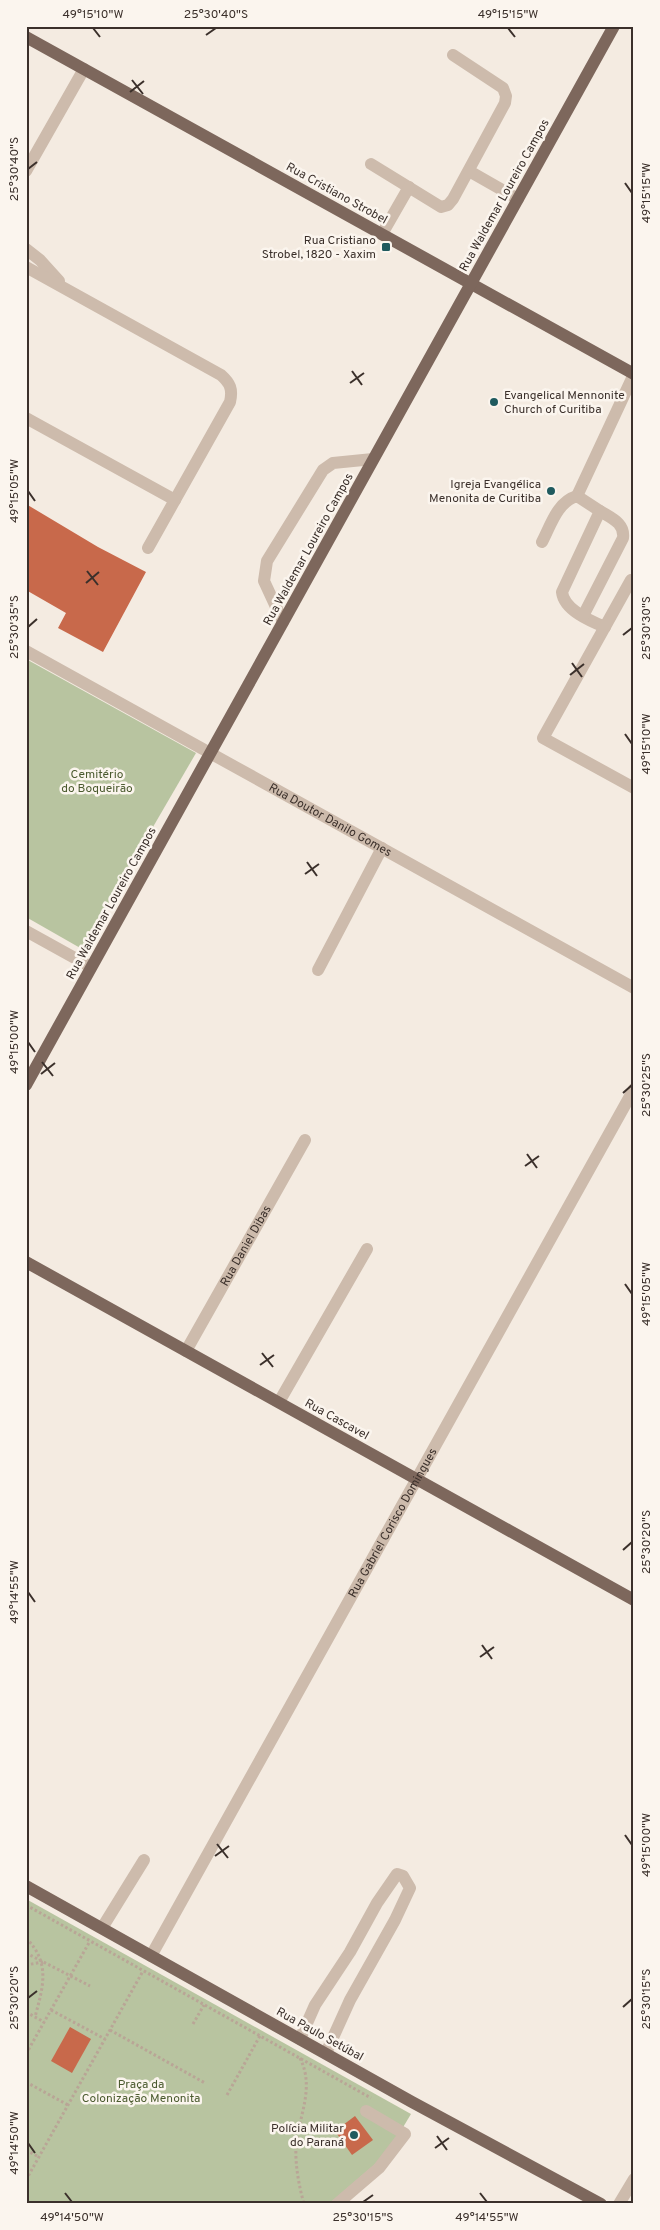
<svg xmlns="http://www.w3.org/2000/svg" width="660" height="2230" font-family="Overpass,sans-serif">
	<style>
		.green { fill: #b8c4a0 }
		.building { fill: #c8694b }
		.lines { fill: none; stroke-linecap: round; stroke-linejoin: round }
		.path { stroke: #b9a596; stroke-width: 3; stroke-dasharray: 2.5 2.5; stroke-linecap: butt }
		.minor { stroke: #cdbbac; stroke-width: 12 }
		.major { stroke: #7d675c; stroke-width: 12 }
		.ticks { fill: none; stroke: #3b302b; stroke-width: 2 }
		.poi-dot { fill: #1f5a5e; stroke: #fbf5ee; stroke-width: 2 }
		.labels { text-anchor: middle; stroke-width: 5; stroke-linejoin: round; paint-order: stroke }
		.street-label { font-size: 12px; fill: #3b302b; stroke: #fbf5ee }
		.poi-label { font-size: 12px; fill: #3b302b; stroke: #fbf5ee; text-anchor: end }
		.park-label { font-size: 12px; fill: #4a5a2e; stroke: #fbf5ee }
		.neatline { fill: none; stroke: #3b302b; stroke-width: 2 }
		.ticks-label { font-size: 12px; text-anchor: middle; fill: #3b302b }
	</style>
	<rect width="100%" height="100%" fill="#f4ebe1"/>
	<g class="green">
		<polygon points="26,659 196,753 82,949 26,917"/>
		<polygon points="26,1899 411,2114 387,2154 329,2204 26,2204"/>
	</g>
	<g class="building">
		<polygon points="26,504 98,547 146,572 103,652 58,628 66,613 26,590"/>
		<polygon points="70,2027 91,2039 72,2073 51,2061"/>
		<polygon points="355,2116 373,2140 352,2155 335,2131"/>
	</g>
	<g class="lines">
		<g class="path">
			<polyline points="26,1905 371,2098"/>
			<path d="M26,1938C51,1963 43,1987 35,2017"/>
			<polyline points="26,1953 90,1986"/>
			<polyline points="26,1965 43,1962"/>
			<polyline points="51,2010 105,2039"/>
			<polyline points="26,2012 44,2022"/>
			<polyline points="193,2024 204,2005"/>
			<polyline points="110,2030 205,2083"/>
			<polyline points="26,2054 90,1941"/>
			<path d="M300,2058C315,2088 299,2115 296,2146C295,2165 299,2186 304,2204"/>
			<polyline points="26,2082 68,2105"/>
			<polyline points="227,2095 261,2034"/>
			<polyline points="26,2150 39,2157"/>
			<polyline points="26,2180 143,1971"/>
		</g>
		<g class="minor">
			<polyline points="371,164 441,207 448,205 453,199 505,103 506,96 503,88 453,55"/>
			<polyline points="26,171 84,69"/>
			<polyline points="469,171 518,199"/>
			<polyline points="382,234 409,187"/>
			<polyline points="26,249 40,260 59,281"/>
			<path d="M26,267L221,375C230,383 233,389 230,402L148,548"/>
			<polyline points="26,418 175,500"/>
			<polyline points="577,496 634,374"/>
			<path d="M542,542C551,525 557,502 577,496L600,511L562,592C564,610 590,621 605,627"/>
			<polyline points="634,582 631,580 543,738 634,788"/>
			<path d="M583,616L623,538C625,523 611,518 600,511"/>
			<polyline points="283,622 264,581 267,561 323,470 333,463 373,459"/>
			<path id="s1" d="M26,651L634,988"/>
			<polyline points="26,931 91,967"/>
			<polyline points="318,970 382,848"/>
			<path id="s2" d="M186,1351L305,1140"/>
			<polyline points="279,1402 367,1249"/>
			<polyline points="102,1928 144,1860"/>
			<path id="s3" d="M151,1956L634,1089"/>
			<polyline points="300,2039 315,2005 350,1952 377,1903 397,1874 403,1876 410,1888 395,1920 350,2000 326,2053"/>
			<polyline points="337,2204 379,2168 405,2134 366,2111"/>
			<polyline points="619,2204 634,2179"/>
		</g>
		<g class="major">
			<polyline points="26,37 634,374"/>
			<polyline points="26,1085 614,26"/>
			<polyline points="26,1262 634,1600"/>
			<polyline points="26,1886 412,2102 601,2204"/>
		</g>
	</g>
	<path class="ticks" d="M93,28L100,37M508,28L515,37M206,35L216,28M132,80L143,94M130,92L144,81M28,169L37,162M625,183L632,193M352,371L362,385M350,383L364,373M28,491L35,501M87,571L98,585M86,583L99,572M28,627L37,619M623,635L632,628M572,663L582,677M570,675L584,664M625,734L632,744M307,862L317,876M305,874L319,864M28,1042L35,1052M42,1062L53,1076M41,1074L55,1063M623,1093L632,1085M527,1154L537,1168M525,1166L539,1156M625,1284L632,1294M262,1353L273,1367M260,1365L274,1355M623,1550L632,1542M28,1592L35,1602M482,1645L492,1659M480,1657L494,1647M625,1835L632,1845M217,1844L228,1858M215,1856L229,1846M28,1998L37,1991M623,2007L632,1999M437,2136L447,2150M28,2143L35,2153M435,2148L449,2138M65,2193L72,2202M480,2193L487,2202M363,2202L373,2195"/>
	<g class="poi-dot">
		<rect x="381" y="242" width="10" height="10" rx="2.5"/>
		<circle cx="494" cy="402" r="5"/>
		<circle cx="551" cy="491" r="5"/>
		<circle cx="354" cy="2135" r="5"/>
	</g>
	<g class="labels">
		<g class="street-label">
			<text transform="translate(337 193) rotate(29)" y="4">Rua Cristiano Strobel</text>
			<text transform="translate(504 195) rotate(-61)" y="4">Rua Waldemar Loureiro Campos</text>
			<text transform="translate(308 549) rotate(-61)" y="4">Rua Waldemar Loureiro Campos</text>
			<text dy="4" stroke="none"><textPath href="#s1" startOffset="348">Rua Doutor Danilo Gomes</textPath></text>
			<text transform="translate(111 903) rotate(-61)" y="4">Rua Waldemar Loureiro Campos</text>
			<text dy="4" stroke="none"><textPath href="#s2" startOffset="121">Rua Daniel Dibas</textPath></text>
			<text transform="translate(337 1419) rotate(29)" y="4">Rua Cascavel</text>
			<text dy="4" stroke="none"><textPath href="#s3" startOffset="496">Rua Gabriel Corisco Domingues</textPath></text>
			<text transform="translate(320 2034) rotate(29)" y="4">Rua Paulo Setúbal</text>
		</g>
		<g class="poi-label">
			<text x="376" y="244">Rua Cristiano<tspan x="376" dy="14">Strobel, 1820 - Xaxim</tspan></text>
			<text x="504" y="399" text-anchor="start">Evangelical Mennonite<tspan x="504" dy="14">Church of Curitiba</tspan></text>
			<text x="541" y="488">Igreja Evangélica<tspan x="541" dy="14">Menonita de Curitiba</tspan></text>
			<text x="344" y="2132">Polícia Militar<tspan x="344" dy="14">do Paraná</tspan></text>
		</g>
		<g class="park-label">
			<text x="97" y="778">Cemitério<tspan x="97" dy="14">do Boqueirão</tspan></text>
			<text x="141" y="2088">Praça da<tspan x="141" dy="14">Colonização Menonita</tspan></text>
		</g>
	</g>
	<rect width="660" height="2230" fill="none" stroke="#fbf5ee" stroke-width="55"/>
	<rect x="28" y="28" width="604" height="2174" class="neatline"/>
	<g class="ticks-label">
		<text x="93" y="18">49°15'10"W</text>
		<text x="216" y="18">25°30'40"S</text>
		<text x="508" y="18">49°15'15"W</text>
		<text transform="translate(14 169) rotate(-90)" y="4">25°30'40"S</text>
		<text transform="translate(646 193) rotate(-90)" y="4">49°15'15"W</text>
		<text transform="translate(14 491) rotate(-90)" y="4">49°15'05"W</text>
		<text transform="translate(14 627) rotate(-90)" y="4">25°30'35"S</text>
		<text transform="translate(646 628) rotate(-90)" y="4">25°30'30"S</text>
		<text transform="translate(646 744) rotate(-90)" y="4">49°15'10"W</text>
		<text transform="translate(14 1042) rotate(-90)" y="4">49°15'00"W</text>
		<text transform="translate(646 1085) rotate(-90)" y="4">25°30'25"S</text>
		<text transform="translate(646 1294) rotate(-90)" y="4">49°15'05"W</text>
		<text transform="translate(646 1542) rotate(-90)" y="4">25°30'20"S</text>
		<text transform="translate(14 1592) rotate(-90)" y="4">49°14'55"W</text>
		<text transform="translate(646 1845) rotate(-90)" y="4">49°15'00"W</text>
		<text transform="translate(14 1998) rotate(-90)" y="4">25°30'20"S</text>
		<text transform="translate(646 1999) rotate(-90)" y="4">25°30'15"S</text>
		<text transform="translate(14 2143) rotate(-90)" y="4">49°14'50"W</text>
		<text x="72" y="2221">49°14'50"W</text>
		<text x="363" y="2221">25°30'15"S</text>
		<text x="487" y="2221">49°14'55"W</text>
	</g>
</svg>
